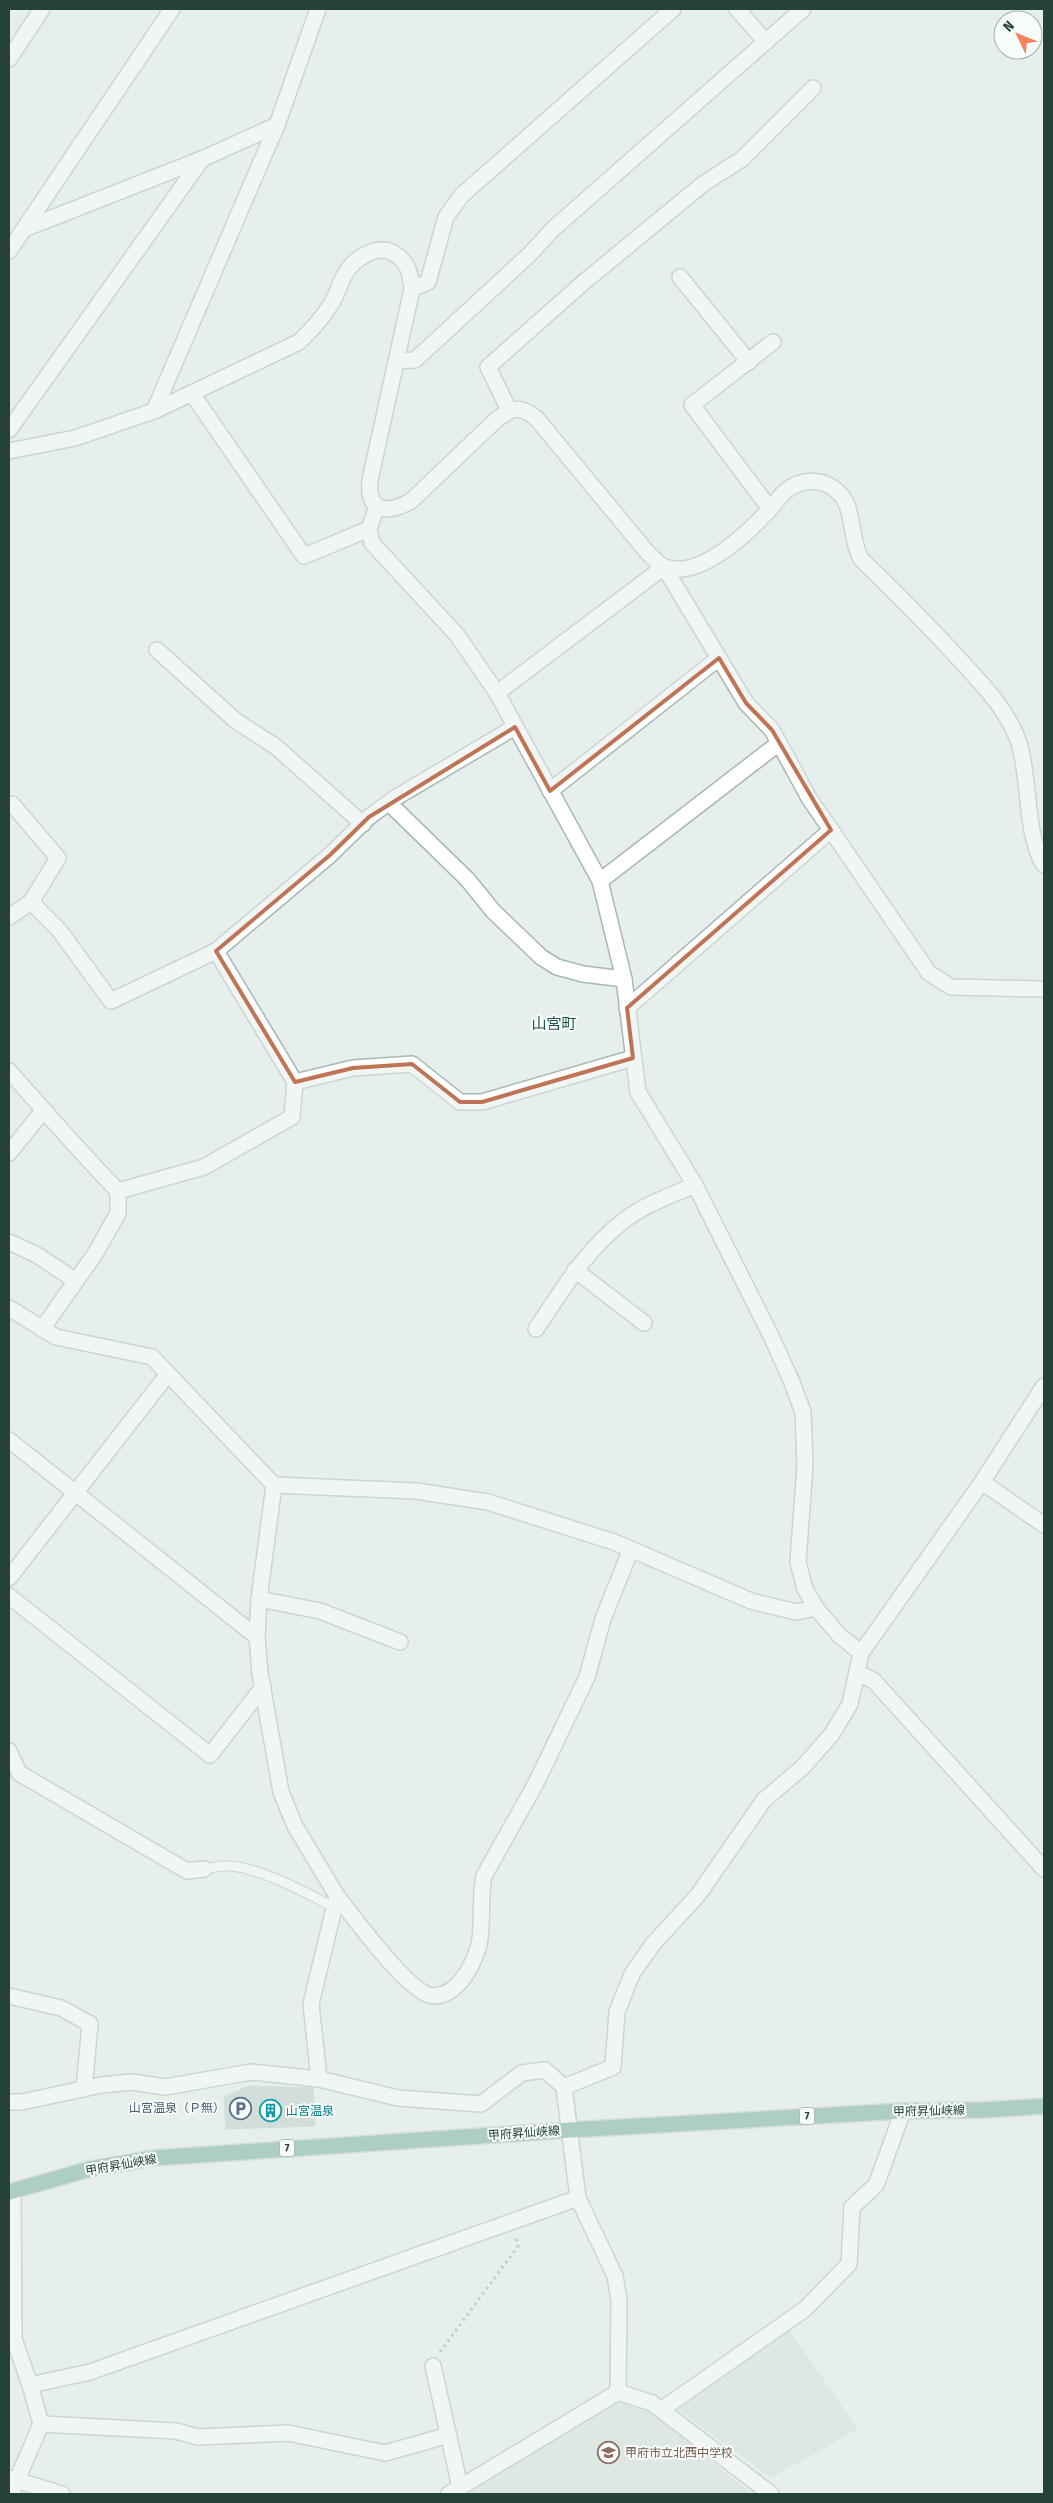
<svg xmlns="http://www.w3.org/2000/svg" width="1053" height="2503" font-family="'Fira Sans Condensed','Noto Sans JP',sans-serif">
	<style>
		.built { fill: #d4dfda }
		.building { fill: #bbcac4; stroke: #b8c9c2 }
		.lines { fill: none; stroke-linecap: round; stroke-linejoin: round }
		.service-casing { stroke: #a8b8b2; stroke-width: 11 }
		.minor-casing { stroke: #a8b8b2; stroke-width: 18 }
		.tertiary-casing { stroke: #a8b8b2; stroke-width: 18 }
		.primary-casing { stroke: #c2cac8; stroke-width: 18 }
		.path { stroke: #86b3a5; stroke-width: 3; stroke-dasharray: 2.5 4; stroke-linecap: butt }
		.service { stroke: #fff; stroke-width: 9 }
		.minor { stroke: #fff; stroke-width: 15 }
		.tertiary { stroke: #fff; stroke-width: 15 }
		.primary { stroke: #6aa596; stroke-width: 15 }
		.marked { fill: none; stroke: #c07456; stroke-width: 4; stroke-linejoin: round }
		.labels { text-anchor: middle; stroke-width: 4; stroke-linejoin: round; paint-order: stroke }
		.shield { fill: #f7fbf9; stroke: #637a73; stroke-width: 1 }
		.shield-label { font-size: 11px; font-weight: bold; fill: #24423a }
		.service-label { font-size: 12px; fill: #4e5e75; stroke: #f7fbf9; text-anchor: end }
		.culture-label { font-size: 12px; fill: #0d838f; stroke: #f7fbf9; text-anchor: start }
		.street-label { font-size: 12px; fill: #24423a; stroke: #f7fbf9 }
		.education-label { font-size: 12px; fill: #785e54; stroke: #f7fbf9; text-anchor: start }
		.quarter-label { font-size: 15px; fill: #1f5548; stroke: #f7fbf9 }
	</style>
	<rect width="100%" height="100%" fill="#e6efeb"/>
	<g class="built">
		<polygon points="787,2327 858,2429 771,2478 676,2408"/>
		<polygon points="618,2392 650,2411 752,2494 449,2494"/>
	</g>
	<polygon class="building" points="249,2086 313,2088 315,2126 226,2129 224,2097"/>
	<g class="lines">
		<defs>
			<path id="service" d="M204,1869C212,1868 222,1865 230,1866C261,1868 306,1893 334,1907"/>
			<g id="minor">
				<polyline points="737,9 766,42"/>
				<polyline points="24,229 202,159 277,125"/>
				<polyline points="9,251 172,9"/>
				<polyline points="680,277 749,362"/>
				<polyline points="412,289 428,282 446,217 462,195 673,9"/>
				<polyline points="396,361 415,360 530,254 553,229 803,9"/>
				<polyline points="193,395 304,556 369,529"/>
				<polyline points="509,410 488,367 584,282 703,184 742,159 813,88"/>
				<polyline points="154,411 277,125 318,9"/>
				<polyline points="9,430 202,159"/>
				<polyline points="377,506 369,529 372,543 457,635 497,693 600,881 624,979 638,1092 695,1185 771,1336 791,1380 803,1412 805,1465 798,1562 805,1589 816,1608 839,1635 861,1653"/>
				<polyline points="770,509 692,405 773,342"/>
				<polyline points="157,650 236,721 275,746 363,824"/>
				<polyline points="497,693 664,567 746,703 772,730 809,798 929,973 951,987 1044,989"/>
				<polyline points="550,791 719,658"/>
				<polyline points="389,803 468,880 493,911 541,957 557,967 583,974 624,979"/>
				<polyline points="600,881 779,743"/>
				<polyline points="31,902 59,930 111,1001 216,951 330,855 369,817 395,798 515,727"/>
				<polyline points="9,917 31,902 58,858 12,804"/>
				<polyline points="627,1008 831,830"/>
				<path d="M9,1071C45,1111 80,1152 118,1191V1213L95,1254L42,1329"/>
				<polyline points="295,1082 353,1068 412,1064 460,1102 482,1102 633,1058"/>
				<polyline points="9,1153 44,1110"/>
				<polyline points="118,1191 204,1167 292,1117 295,1082 216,951"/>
				<polyline points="9,1242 37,1255 76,1281"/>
				<polyline points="575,1270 644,1323"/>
				<polyline points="9,1308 56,1337 152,1357 274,1485 259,1599 257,1637 260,1673 281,1792 295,1826 337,1896 311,2004 319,2079"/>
				<path d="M536,1329C563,1289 587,1248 626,1219C646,1204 672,1195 695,1185"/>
				<polyline points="9,1440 257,1637"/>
				<polyline points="982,1482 1044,1525"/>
				<polyline points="274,1485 416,1491 488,1502 614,1542 751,1601 796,1612 816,1608"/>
				<polyline points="9,1578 168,1374"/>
				<polyline points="9,1596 210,1755 263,1687"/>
				<polyline points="259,1599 320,1611 400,1642"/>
				<polyline points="857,1672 874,1681 1044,1869"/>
				<polyline points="9,1751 19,1773 187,1871 204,1869"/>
				<path d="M337,1896C353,1916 410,1996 434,1996C458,1995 472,1967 478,1948C484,1931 479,1897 484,1876L536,1783L587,1677L603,1619L631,1549"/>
				<polyline points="9,1996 61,2008 90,2024 84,2089"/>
				<polyline points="564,2087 613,2067 617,2012 632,1974 653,1944 698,1895 764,1800 803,1767 832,1734 850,1704 861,1653 982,1482 1044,1386"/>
				<polyline points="9,2102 22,2102 101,2085 132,2082 165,2087 251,2072 319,2079 398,2098 481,2104 522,2073 545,2070 564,2087 578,2198 615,2276 619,2300 618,2392 449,2494"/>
				<polyline points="433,2366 460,2487"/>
				<polyline points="30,2385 90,2372 578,2198"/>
				<polyline points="618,2392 652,2403 771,2494"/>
				<polyline points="661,2410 805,2309 849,2264 852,2207 876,2185 903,2111"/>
				<polyline points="41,2424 176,2431 198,2437 288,2433 385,2453 449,2435"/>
				<polyline points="9,2478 62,2494"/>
				<polyline points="11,2494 41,2424 30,2385 14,2339 13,2191"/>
			</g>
			<g id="tertiary">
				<polyline points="9,59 42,9"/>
				<path d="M9,451L75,438L154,411L299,342C311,330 322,319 331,304C337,295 339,285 344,276C352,260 377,242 395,254C409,263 410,273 412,289L370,480C367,513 387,514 411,501L496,420C513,407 520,405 537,419L647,552C652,557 659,565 665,567C700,580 749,532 771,508C776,503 780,495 786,491C803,477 826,478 841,495C854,509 850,539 861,559C895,592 928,625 960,660C982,684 1008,710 1019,743C1030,778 1025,835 1044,865"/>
			</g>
			<polyline id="primary" points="9,2192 90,2169 154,2158 570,2130 903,2111 985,2110 1044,2106"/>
		</defs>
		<use href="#service" class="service-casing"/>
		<use href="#minor" class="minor-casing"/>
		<use href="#tertiary" class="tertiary-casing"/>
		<use href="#primary" class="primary-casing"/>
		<polyline class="path" points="440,2352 518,2246 516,2237"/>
		<use href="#service" class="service"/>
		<use href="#minor" class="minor"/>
		<use href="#tertiary" class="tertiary"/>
		<use href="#primary" class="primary"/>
	</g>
	<path d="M0 0H1053V2503H0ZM719,658L746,703L772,730L831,830L627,1008L633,1058L482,1102H460L412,1064L353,1068L295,1082L216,951L330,855L369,817L515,727L550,791Z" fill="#e6efeb" fill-opacity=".55" fill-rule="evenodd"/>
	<path class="marked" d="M719,658L746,703L772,730L831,830L627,1008L633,1058L482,1102H460L412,1064L353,1068L295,1082L216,951L330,855L369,817L515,727L550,791Z"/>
	<defs>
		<symbol id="parking-ring" viewBox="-11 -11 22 22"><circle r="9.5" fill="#f7fbf9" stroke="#5c6f8a" stroke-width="1.5"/><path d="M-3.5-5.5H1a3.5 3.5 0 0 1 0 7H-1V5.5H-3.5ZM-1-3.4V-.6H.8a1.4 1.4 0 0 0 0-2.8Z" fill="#5c6f8a"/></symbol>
		<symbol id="building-ring" viewBox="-11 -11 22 22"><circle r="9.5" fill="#f7fbf9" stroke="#0f9aa8" stroke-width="1.5"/><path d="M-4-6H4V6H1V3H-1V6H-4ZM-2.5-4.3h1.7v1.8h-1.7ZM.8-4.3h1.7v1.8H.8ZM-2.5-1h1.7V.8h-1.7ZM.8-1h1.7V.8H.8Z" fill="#0f9aa8"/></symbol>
		<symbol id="school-ring" viewBox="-11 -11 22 22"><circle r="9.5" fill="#f7fbf9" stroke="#8d6e63" stroke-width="1.5"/><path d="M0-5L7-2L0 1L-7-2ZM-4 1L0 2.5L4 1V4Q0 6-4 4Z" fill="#8d6e63"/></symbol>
	</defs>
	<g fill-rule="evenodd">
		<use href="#parking-ring" x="228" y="2096" width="25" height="25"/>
		<use href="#building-ring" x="258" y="2098" width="25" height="25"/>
		<use href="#school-ring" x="596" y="2440" width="25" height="25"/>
	</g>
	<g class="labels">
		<g class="shield">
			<rect x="799.5" y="2107.5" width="15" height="17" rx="4"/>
			<rect x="279.5" y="2139.5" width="15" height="17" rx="4"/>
		</g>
		<g class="shield-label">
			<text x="807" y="2120">7</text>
			<text x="287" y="2152">7</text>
		</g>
		<g class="service-label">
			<text x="225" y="2112">山宮温泉（Ｐ無）</text>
		</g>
		<g class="culture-label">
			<text x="286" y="2115">山宮温泉</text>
		</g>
		<g class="street-label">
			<text transform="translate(929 2111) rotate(-1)" y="4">甲府昇仙峡線</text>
			<text transform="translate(524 2133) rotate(-4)" y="4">甲府昇仙峡線</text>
			<text transform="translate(121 2165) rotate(-10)" y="4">甲府昇仙峡線</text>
		</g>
		<g class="education-label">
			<text x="625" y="2457">甲府市立北西中学校</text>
		</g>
		<g class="quarter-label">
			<text x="554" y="1029">山宮町</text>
		</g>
	</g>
	<rect width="1053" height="2503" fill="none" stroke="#24423a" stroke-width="20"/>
	<g transform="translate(1018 35) rotate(313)"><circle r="24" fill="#f7fbf9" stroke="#a3b1ad"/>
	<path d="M0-4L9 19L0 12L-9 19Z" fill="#f4845f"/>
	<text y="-8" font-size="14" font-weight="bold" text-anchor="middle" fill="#24423a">N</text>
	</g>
</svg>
